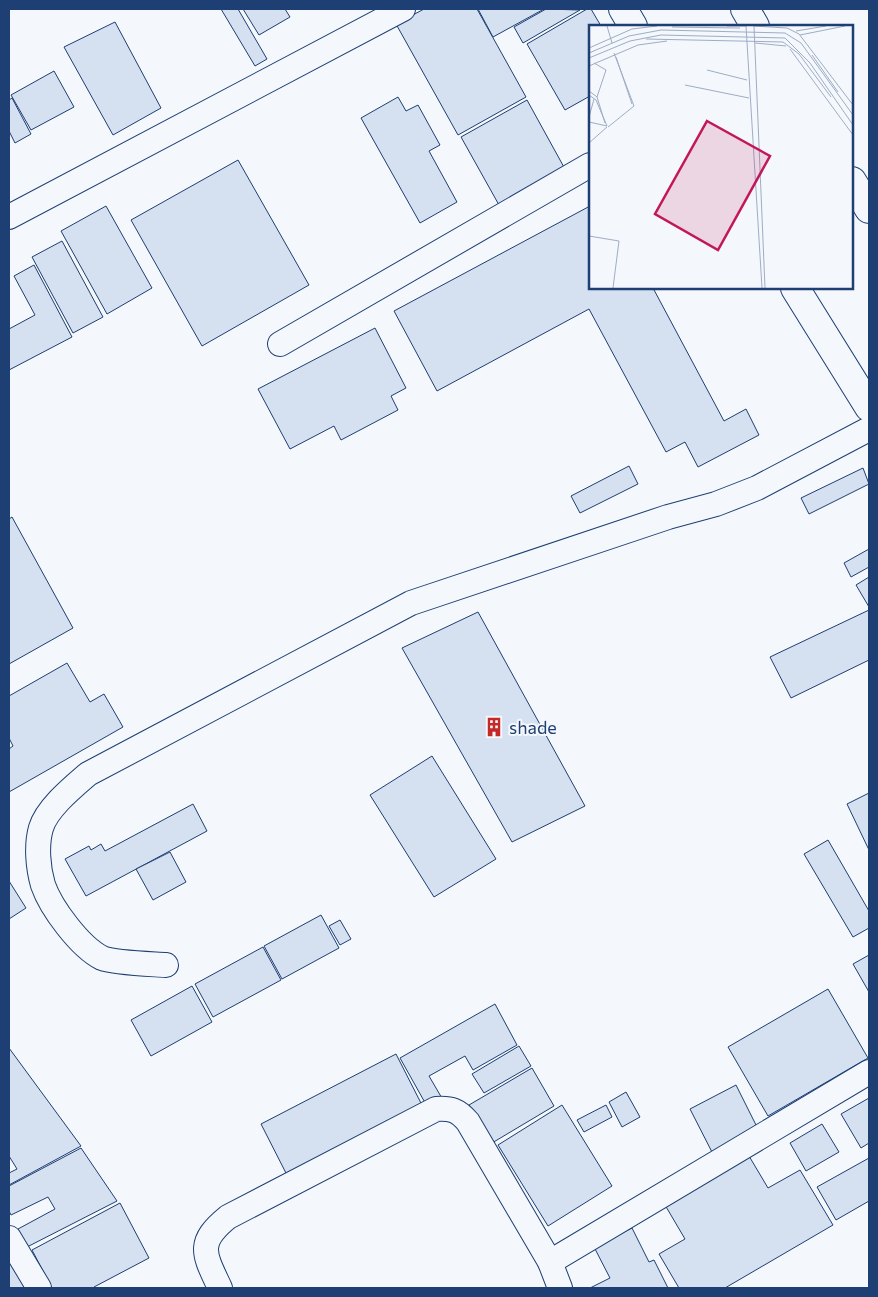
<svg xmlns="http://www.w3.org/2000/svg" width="878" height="1297" viewBox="0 0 878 1297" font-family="Commissioner,sans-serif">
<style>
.building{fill:#d5e0f0;stroke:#1d3f73}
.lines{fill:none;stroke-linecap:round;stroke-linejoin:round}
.minor-casing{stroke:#1d3f73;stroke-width:26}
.major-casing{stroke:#1d3f73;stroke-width:30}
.minor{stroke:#f4f7fb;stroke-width:24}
.major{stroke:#f4f7fb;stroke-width:28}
.labels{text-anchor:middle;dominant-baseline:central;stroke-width:4;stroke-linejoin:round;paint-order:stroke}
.poi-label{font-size:18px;fill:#1d3f73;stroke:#f4f7fb;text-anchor:start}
.inset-road{fill:none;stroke:#9eadc5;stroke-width:1}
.view{fill:#c2185b;fill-opacity:0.15;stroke:#c2185b;stroke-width:2.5}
.inset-edge{fill:none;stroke:#1d3f73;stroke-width:2.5}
</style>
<rect width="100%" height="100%" fill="#f4f7fb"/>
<g class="building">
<polygon points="221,9 238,9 267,59 255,66"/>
<polygon points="243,9 285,9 290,17 259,35"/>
<polygon points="424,9 477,9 526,97 458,135 396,24"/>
<polygon points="478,9 544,9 493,37"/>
<polygon points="546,9 580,10 523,43 514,27"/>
<polygon points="587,9 591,9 601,26 590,26 590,96 565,110 527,44"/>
<polygon points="115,22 161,108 113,135 64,47"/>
<polygon points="54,71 74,107 31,130 11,95"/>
<polygon points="398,97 406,111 418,105 440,145 429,151 457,202 420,223 361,118"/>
<polygon points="12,98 31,134 15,143 9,131 9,100"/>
<polygon points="527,100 565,169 499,205 461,137"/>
<polygon points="238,160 309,285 202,346 131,220"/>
<polygon points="106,206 152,288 107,314 61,231"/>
<polygon points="590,206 590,288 653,288 724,421 746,409 759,435 698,467 685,442 666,452 589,309 437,391 394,311"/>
<polygon points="62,241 103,317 73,333 32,257"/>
<polygon points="34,265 72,337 9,370 9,329 35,315 14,276"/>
<polygon points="375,328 406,388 391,396 398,410 341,440 334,426 290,449 258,389"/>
<polygon points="629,466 638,484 580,513 571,496"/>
<polygon points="863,468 869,484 809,514 801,498"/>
<polygon points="12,517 73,628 9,664 9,519"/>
<polygon points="869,549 869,567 851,577 844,563"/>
<polygon points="869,577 869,607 856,585"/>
<polygon points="869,610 869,660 791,698 770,657"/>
<polygon points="478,612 585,806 512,842 402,648"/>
<polygon points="67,663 90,702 104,694 123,727 9,792 9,749 13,746 9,738 9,696"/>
<polygon points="432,756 496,859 434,897 370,795"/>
<polygon points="869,793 869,850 847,804"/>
<polygon points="193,804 207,831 86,896 65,859 89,846 91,850 101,844 105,851"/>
<polygon points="828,840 869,911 869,928 853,937 804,854"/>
<polygon points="170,852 186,882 153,900 136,869"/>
<polygon points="9,881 26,908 9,919"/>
<polygon points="321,915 339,948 282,979 264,946"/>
<polygon points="340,920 351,939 340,945 329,926"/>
<polygon points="263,947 281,980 213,1017 195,984"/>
<polygon points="869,955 869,992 853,964"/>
<polygon points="192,986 212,1022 151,1056 131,1020"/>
<polygon points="828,989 868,1058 768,1116 728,1047"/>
<polygon points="495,1004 517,1045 473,1070 465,1056 429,1076 443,1100 428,1108 400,1058"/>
<polygon points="519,1046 531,1066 484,1093 472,1074"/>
<polygon points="9,1048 81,1146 9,1185 9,1173 17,1169 9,1156"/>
<polygon points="396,1054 424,1109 289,1179 261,1124"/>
<polygon points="532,1068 554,1106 492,1143 469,1105"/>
<polygon points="736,1085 760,1133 714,1156 690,1109"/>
<polygon points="626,1092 640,1117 622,1127 609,1102"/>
<polygon points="869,1098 869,1143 861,1148 841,1114"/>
<polygon points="562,1105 612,1186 548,1226 498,1145"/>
<polygon points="606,1105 612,1117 584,1132 577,1120"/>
<polygon points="822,1124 839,1152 806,1171 790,1143"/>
<polygon points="81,1148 117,1201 27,1247 18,1229 55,1209 48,1197 11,1215 9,1211 9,1186"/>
<polygon points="749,1156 768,1188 800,1170 833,1225 725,1288 679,1288 659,1254 685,1239 665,1205"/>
<polygon points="869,1158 869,1201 836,1220 817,1187"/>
<polygon points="120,1203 149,1258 94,1287 95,1288 52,1288 32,1250"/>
<polygon points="632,1228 649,1262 654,1260 668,1288 590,1288 610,1278 594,1247"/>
<polygon points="9,1253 28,1288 9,1288"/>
</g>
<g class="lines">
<defs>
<g id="minor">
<polyline points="9,217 403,9"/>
<polyline points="280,344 590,165"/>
<path d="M166,965C152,964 114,963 102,958C80,947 51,908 43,885C38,868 36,845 41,828C47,808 73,787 88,774L411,603L668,517L716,504L757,488L869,429"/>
<polyline points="9,1238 39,1288"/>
<polyline points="550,1262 869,1072"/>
<path d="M220,1288C204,1254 196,1243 228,1217L436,1109C451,1108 458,1110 468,1122L550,1262L560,1288"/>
</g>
<g id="major">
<polyline points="623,9 633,26"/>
<polyline points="745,9 755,26"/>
<polyline points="852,181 869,209"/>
<polyline points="795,288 869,407"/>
</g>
</defs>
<use href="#minor" class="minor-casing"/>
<use href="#major" class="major-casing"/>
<use href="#minor" class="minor"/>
<use href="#major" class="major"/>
</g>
<defs>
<symbol id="building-bare" viewBox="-9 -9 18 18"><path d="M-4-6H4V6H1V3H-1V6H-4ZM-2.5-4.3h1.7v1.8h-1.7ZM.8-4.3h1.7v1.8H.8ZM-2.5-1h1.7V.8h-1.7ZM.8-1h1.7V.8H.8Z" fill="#c62828" stroke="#f4f7fb" stroke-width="2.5" paint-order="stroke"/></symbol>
</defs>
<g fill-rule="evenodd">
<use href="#building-bare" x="480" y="713" width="28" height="28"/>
</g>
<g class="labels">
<g class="poi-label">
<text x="509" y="727">shade</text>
</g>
</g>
<g transform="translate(589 25)">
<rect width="264" height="264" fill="#f4f7fb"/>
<path class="inset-road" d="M18,1L23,18M138,1H157M157,1L173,263M165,1L198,3L210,9L264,80M165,1L176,263M83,2L151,3M207,6L237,1M211,10L256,1M57,14L194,17L210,29L242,72M166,18L197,21M0,23L43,4L68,1M201,24L264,110M0,28L40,11L72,5L196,8L212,18L264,90M223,30L249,67M27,32L43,79M0,33L41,16L72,10L196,13L221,38L264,100M5,38L17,45L8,72M0,41L49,20L78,16M118,45L158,55M96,60L160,73M0,66L8,72L16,98M0,70L7,75L18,101M0,92L5,74M0,97L18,101M19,102L45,81L25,28M0,118L18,102M0,211L30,216L24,263"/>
<path class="view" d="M118,96L181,131L129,225L66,189Z"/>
<rect width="264" height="264" class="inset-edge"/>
</g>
<rect width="878" height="1297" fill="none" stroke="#1d3f73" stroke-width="20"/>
</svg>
